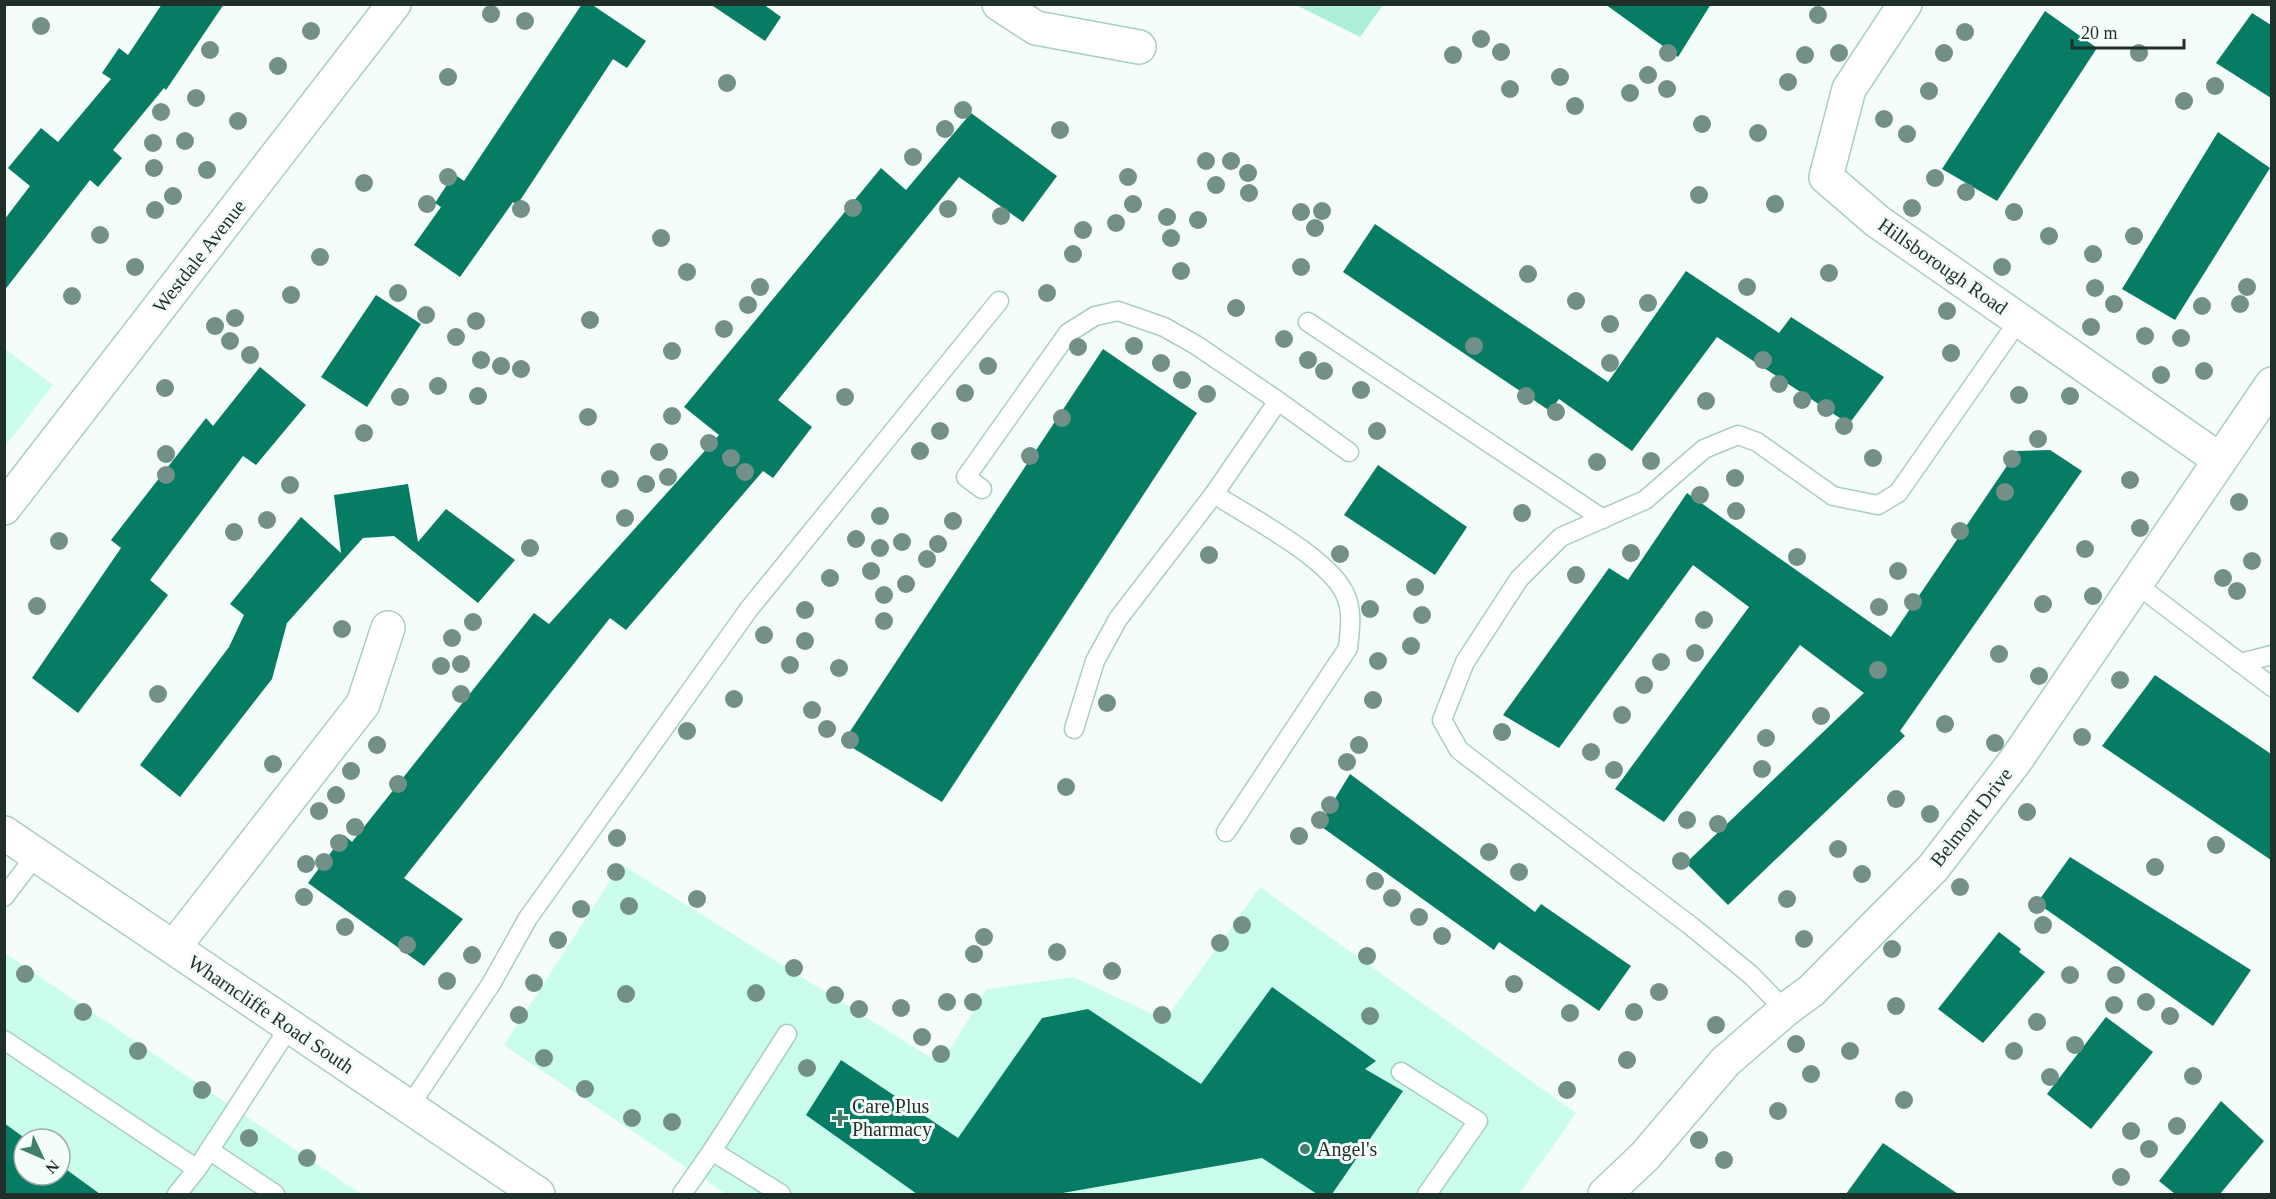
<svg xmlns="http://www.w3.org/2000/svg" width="2276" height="1199" viewBox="0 0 2276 1199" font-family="'Times New Roman',serif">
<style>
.built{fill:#cbfdec;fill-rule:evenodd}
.green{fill:#adf0da}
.building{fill:#067c64}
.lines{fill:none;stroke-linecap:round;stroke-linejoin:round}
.lane-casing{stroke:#a7cfc1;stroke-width:21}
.street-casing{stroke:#a7cfc1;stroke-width:36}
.secondary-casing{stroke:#a7cfc1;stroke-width:36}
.lane{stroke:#fff;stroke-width:18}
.street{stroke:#fff;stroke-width:33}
.secondary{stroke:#fff;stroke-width:33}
.tree{fill:#739088}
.poi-dot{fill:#407f6c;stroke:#f5fdfa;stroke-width:2}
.labels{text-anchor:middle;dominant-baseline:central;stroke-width:6;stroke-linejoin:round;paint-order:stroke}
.street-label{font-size:20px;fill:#1f2f2a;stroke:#f5fdfa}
.poi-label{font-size:20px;fill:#1f2f2a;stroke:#f5fdfa;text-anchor:start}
</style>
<rect width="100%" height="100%" fill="#f5fdfa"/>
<g class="built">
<polygon points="4,348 53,385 5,446 4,446"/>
<polygon points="621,864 941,1064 987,989 1074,977 1165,1020 1260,887 1576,1113 1519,1194 726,1194 504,1045"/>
<path d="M5,953L361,1194H5ZM24,1139H60V1175H24Z"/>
</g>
<polygon class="green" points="1296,5 1383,5 1360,37"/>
<g class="building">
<polygon points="162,4 224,4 166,90 164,88 113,150 122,158 98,187 90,180 4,291 4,220 30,186 8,168 41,128 58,142 111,79 102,73 119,48 128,55"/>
<polygon points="582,4 591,4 646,41 627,68 613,59 517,205 513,202 460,277 414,245 441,207 435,203 454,174 464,181"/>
<polygon points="710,4 763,4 781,17 765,41"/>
<polygon points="1605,4 1711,4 1678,57"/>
<polygon points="2045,11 2097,48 1997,201 1942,169"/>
<polygon points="2252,13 2271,25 2271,98 2216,63"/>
<polygon points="971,113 1057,176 1023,222 959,177 778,400 812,427 773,478 763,471 626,630 610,618 404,878 463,919 424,966 308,883 344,835 352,842 534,613 549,624 719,435 684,407 881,168 906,190"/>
<polygon points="2218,132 2270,168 2175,320 2122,289"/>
<polygon points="1375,224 1608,382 1686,271 1779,333 1791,317 1884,377 1849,424 1717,337 1632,451 1559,399 1550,411 1343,272"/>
<polygon points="376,295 421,324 367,407 321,377"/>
<polygon points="1103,349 1197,413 942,802 843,742"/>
<polygon points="260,367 306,405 256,465 243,456 150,580 168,595 78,713 32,678 121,548 111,540 206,418 213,426"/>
<polygon points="2050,450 2082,471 1900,731 1905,736 1728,905 1686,863 1864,693 1800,645 1664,822 1615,789 1749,607 1693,565 1559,748 1503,715 1609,568 1628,580 1687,493 1891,637 2017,451"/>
<polygon points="1378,465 1467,527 1435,575 1344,515"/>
<polygon points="408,484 418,542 446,509 515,560 478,603 394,536 363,538 287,623 272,679 180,797 140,765 229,647 244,615 230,604 301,517 341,553 334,495"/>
<polygon points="2155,675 2271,754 2271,860 2102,746"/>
<polygon points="1350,774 1535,912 1541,904 1631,966 1599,1011 1499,942 1494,950 1319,825"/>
<polygon points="2070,857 2251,970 2213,1026 2037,903"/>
<polygon points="1999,932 2021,949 2019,952 2045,972 1983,1043 1938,1009"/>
<polygon points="1272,987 1376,1061 1365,1069 1403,1091 1332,1194 1317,1194 1262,1158 1057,1194 917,1194 806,1115 841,1060 958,1138 1042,1018 1088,1009 1201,1084"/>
<polygon points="2106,1017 2153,1052 2091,1129 2047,1094"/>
<polygon points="2221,1101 2264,1141 2220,1194 2175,1194 2159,1181"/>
<polygon points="4,1123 26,1139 24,1175 60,1175 60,1165 100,1194 4,1194"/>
<polygon points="1883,1143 1958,1194 1846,1194"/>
</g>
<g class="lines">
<defs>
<g id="lane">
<polyline points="1308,322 1603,519"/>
<polyline points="1278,401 1349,452"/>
<polyline points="982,489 966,477 1068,333 1095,316 1118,311 1164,327 1196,345 1278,401 1214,494"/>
<polyline points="2136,584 2272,687"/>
<polyline points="2240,663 2272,655"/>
<path d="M1074,729L1095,661L1118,619L1214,494C1248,516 1329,558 1345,594C1353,611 1350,630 1348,648L1226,832"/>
<polyline points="4,897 37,854"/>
<polyline points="1785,1010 1751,975 1691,926 1459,750 1442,720 1465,662 1519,579 1561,537 1645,500 1704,449 1738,435 1757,442 1833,496 1878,505 1898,493 2019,320"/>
<polyline points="4,1040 197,1169 290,1026"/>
<polyline points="1401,1072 1478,1121 1427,1194"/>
<polyline points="409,1107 491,984 528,918 749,609 999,301"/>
<polyline points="209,1150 275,1194"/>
<polyline points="712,1151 787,1034"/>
<polyline points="177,1194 197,1169"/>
<polyline points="682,1194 712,1151 781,1194"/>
</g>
<g id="street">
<polyline points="999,4 1036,28 1139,47"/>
<polyline points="1905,4 1849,89 1826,177 1877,221 2220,460"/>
<polyline points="4,508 394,4"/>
<polyline points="174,947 363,704 388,628"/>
</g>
<g id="secondary">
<polyline points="4,833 538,1194"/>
<polyline points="1605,1194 1645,1156 1725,1062 1785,1010 1811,991 1933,868 2016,760 2272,384"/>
</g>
</defs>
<use href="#lane" class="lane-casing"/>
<use href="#street" class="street-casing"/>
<use href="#secondary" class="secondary-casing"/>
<use href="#lane" class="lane"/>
<use href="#street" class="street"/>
<use href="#secondary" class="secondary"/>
</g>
<g class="tree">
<circle cx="491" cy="14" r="9"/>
<circle cx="1818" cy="15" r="9"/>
<circle cx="525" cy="21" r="9"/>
<circle cx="41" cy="26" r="9"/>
<circle cx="311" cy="31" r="9"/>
<circle cx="1965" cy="32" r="9"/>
<circle cx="1481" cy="39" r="9"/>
<circle cx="210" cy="50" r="9"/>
<circle cx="1501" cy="52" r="9"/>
<circle cx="1668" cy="53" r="9"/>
<circle cx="1839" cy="53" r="9"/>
<circle cx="1944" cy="53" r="9"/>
<circle cx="2139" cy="53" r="9"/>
<circle cx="1453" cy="55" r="9"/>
<circle cx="1805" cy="55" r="9"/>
<circle cx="278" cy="66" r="9"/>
<circle cx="1648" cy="75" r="9"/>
<circle cx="448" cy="77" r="9"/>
<circle cx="1560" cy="77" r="9"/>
<circle cx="1788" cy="82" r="9"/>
<circle cx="727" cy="83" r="9"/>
<circle cx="2215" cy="86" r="9"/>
<circle cx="1510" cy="89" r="9"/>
<circle cx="1667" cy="89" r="9"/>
<circle cx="1929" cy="91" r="9"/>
<circle cx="1630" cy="93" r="9"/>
<circle cx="196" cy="98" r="9"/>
<circle cx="2184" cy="101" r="9"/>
<circle cx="1575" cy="106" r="9"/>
<circle cx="963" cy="110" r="9"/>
<circle cx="161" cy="112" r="9"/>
<circle cx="1884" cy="119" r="9"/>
<circle cx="238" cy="121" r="9"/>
<circle cx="1702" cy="124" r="9"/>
<circle cx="945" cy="129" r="9"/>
<circle cx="1060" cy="130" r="9"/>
<circle cx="1758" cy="133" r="9"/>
<circle cx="1907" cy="134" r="9"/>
<circle cx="185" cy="141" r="9"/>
<circle cx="153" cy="143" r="9"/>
<circle cx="913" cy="157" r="9"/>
<circle cx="1206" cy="161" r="9"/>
<circle cx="1231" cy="161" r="9"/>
<circle cx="154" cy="168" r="9"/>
<circle cx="207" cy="170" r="9"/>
<circle cx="1248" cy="173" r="9"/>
<circle cx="448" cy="177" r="9"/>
<circle cx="1128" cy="177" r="9"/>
<circle cx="1935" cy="178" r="9"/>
<circle cx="364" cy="183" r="9"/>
<circle cx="1216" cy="185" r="9"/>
<circle cx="1966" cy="192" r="9"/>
<circle cx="1249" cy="193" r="9"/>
<circle cx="1699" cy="195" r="9"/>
<circle cx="173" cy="196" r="9"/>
<circle cx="427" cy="204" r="9"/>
<circle cx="1133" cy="204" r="9"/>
<circle cx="1775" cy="204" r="9"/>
<circle cx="853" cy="208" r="9"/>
<circle cx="1912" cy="208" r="9"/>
<circle cx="521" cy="209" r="9"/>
<circle cx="948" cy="209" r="9"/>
<circle cx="155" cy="210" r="9"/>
<circle cx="1322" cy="211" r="9"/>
<circle cx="1301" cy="212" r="9"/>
<circle cx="2014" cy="212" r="9"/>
<circle cx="1001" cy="216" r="9"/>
<circle cx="1167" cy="217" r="9"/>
<circle cx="1198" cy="220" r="9"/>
<circle cx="1116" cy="223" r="9"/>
<circle cx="1315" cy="228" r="9"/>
<circle cx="1083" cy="230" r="9"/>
<circle cx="100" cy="235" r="9"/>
<circle cx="2049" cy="236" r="9"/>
<circle cx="2134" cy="236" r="9"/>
<circle cx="661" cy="238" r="9"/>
<circle cx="1171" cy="238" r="9"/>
<circle cx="1073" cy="254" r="9"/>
<circle cx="2093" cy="254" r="9"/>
<circle cx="320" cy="257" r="9"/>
<circle cx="135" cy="267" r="9"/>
<circle cx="1301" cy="267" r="9"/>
<circle cx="2002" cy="267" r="9"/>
<circle cx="1181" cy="271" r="9"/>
<circle cx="687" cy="272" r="9"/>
<circle cx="1829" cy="273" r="9"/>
<circle cx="1528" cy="274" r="9"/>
<circle cx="760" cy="287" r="9"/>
<circle cx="1747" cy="287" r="9"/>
<circle cx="2247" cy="287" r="9"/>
<circle cx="2095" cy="288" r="9"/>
<circle cx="398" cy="293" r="9"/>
<circle cx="1047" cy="293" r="9"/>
<circle cx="291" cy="295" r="9"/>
<circle cx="72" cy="296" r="9"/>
<circle cx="1576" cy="301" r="9"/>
<circle cx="1648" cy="303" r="9"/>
<circle cx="2114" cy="304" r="9"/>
<circle cx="2240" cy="304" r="9"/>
<circle cx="748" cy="305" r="9"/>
<circle cx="2202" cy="306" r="9"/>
<circle cx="1236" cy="308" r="9"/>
<circle cx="1947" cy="311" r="9"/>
<circle cx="426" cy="315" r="9"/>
<circle cx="235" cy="318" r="9"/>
<circle cx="590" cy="320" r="9"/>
<circle cx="476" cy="321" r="9"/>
<circle cx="1610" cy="324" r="9"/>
<circle cx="215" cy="326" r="9"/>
<circle cx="2091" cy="327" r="9"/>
<circle cx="724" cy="329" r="9"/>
<circle cx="2145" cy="336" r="9"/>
<circle cx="456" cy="337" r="9"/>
<circle cx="2181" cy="338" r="9"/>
<circle cx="1284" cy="339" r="9"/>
<circle cx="230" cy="341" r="9"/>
<circle cx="1134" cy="346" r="9"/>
<circle cx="1474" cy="346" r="9"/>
<circle cx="1078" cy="347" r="9"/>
<circle cx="672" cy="351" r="9"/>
<circle cx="1951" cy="353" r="9"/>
<circle cx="250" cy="355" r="9"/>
<circle cx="481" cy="360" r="9"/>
<circle cx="1308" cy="360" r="9"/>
<circle cx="1763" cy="360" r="9"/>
<circle cx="1161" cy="363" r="9"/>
<circle cx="1610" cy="363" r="9"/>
<circle cx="501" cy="366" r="9"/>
<circle cx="988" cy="366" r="9"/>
<circle cx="521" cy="369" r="9"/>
<circle cx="1324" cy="371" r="9"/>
<circle cx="2204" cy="371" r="9"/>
<circle cx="2161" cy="375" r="9"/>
<circle cx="1182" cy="380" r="9"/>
<circle cx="1779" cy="384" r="9"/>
<circle cx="438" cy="386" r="9"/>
<circle cx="165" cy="388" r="9"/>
<circle cx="1361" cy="390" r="9"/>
<circle cx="965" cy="393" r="9"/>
<circle cx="1207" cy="394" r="9"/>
<circle cx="2019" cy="395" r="9"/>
<circle cx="478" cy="396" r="9"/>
<circle cx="1526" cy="396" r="9"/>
<circle cx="2070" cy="396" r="9"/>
<circle cx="400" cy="397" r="9"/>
<circle cx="845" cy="397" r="9"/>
<circle cx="1802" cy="400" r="9"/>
<circle cx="1706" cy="401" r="9"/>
<circle cx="1826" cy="408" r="9"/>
<circle cx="1556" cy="412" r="9"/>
<circle cx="672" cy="416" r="9"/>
<circle cx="588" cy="417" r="9"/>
<circle cx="1062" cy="418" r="9"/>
<circle cx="1844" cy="426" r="9"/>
<circle cx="940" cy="431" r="9"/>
<circle cx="1377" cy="431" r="9"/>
<circle cx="364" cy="433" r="9"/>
<circle cx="2038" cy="439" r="9"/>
<circle cx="709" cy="443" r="9"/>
<circle cx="920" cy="451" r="9"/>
<circle cx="659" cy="452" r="9"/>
<circle cx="166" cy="454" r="9"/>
<circle cx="1030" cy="456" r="9"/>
<circle cx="731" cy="458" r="9"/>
<circle cx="1873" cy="458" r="9"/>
<circle cx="2012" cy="459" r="9"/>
<circle cx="1651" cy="461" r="9"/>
<circle cx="1597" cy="462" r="9"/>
<circle cx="745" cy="472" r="9"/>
<circle cx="166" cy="475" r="9"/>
<circle cx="668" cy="477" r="9"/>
<circle cx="1735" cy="478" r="9"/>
<circle cx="610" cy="479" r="9"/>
<circle cx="2130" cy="480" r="9"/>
<circle cx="646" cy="484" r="9"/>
<circle cx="290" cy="485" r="9"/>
<circle cx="2005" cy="492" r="9"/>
<circle cx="1700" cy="495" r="9"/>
<circle cx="2239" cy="502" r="9"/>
<circle cx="1736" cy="511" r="9"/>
<circle cx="1522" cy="513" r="9"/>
<circle cx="880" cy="516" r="9"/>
<circle cx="625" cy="518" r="9"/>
<circle cx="267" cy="520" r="9"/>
<circle cx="953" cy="521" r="9"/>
<circle cx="2140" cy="528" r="9"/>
<circle cx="1960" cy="531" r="9"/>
<circle cx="234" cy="532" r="9"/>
<circle cx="856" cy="539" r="9"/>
<circle cx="59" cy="541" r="9"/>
<circle cx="902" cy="542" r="9"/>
<circle cx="938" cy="544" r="9"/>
<circle cx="530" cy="548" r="9"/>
<circle cx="880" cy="548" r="9"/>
<circle cx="2085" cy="549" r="9"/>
<circle cx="1631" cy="553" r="9"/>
<circle cx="1340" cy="554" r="9"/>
<circle cx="1209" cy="555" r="9"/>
<circle cx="1797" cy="557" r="9"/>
<circle cx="927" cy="559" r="9"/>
<circle cx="2252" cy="561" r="9"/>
<circle cx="871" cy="571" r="9"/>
<circle cx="1898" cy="571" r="9"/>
<circle cx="1576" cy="575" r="9"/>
<circle cx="830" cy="578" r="9"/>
<circle cx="2223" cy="578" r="9"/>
<circle cx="906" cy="584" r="9"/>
<circle cx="1415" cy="587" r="9"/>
<circle cx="2237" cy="591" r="9"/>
<circle cx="884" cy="595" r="9"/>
<circle cx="2093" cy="596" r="9"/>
<circle cx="1913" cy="602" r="9"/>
<circle cx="2043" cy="604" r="9"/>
<circle cx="37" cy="606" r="9"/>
<circle cx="1879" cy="607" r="9"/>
<circle cx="1370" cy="609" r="9"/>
<circle cx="805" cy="610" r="9"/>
<circle cx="1422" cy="615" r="9"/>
<circle cx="1704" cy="620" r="9"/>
<circle cx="884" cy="621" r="9"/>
<circle cx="473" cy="622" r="9"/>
<circle cx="342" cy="629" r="9"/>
<circle cx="764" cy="635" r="9"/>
<circle cx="452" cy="638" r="9"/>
<circle cx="805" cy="641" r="9"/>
<circle cx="1411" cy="646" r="9"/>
<circle cx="1695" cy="653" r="9"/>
<circle cx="1999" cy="654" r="9"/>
<circle cx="1378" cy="661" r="9"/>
<circle cx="1661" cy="662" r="9"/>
<circle cx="461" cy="664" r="9"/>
<circle cx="790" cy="665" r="9"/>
<circle cx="441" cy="666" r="9"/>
<circle cx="839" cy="668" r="9"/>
<circle cx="1878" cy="670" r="9"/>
<circle cx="2039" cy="676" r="9"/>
<circle cx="2120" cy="680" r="9"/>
<circle cx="1644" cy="685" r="9"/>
<circle cx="158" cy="694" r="9"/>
<circle cx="461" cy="694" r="9"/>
<circle cx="734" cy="699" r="9"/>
<circle cx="1373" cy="700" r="9"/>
<circle cx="1107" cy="703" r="9"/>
<circle cx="812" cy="710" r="9"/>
<circle cx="1622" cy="715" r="9"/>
<circle cx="1821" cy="716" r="9"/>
<circle cx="1945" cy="724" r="9"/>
<circle cx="827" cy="729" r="9"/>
<circle cx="687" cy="731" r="9"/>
<circle cx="1502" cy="732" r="9"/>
<circle cx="2082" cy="737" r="9"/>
<circle cx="1766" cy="738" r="9"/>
<circle cx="850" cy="740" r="9"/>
<circle cx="1995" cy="743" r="9"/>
<circle cx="377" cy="745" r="9"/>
<circle cx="1359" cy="745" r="9"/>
<circle cx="1591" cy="752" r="9"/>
<circle cx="1347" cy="762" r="9"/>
<circle cx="273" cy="764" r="9"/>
<circle cx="1762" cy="769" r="9"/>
<circle cx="1614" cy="770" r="9"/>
<circle cx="351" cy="771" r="9"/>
<circle cx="398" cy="784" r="9"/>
<circle cx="1066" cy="787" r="9"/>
<circle cx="336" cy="795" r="9"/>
<circle cx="1896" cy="799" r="9"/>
<circle cx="1330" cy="805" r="9"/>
<circle cx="319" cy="811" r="9"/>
<circle cx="2027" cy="812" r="9"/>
<circle cx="1930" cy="814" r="9"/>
<circle cx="1320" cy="820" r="9"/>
<circle cx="1687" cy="820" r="9"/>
<circle cx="1718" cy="824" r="9"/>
<circle cx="355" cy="827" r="9"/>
<circle cx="1299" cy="836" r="9"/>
<circle cx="617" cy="838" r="9"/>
<circle cx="339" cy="843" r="9"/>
<circle cx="2216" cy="845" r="9"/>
<circle cx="1838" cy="849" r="9"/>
<circle cx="1489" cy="852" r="9"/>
<circle cx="1681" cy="861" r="9"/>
<circle cx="324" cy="862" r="9"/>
<circle cx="306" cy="864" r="9"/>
<circle cx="2155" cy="867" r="9"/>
<circle cx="616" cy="872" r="9"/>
<circle cx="1519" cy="872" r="9"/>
<circle cx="1862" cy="874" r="9"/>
<circle cx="1375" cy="881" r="9"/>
<circle cx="1960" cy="887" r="9"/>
<circle cx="304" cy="897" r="9"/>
<circle cx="1392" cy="898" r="9"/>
<circle cx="697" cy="899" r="9"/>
<circle cx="1787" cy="899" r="9"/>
<circle cx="2037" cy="905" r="9"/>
<circle cx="629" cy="906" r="9"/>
<circle cx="581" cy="909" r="9"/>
<circle cx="1419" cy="917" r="9"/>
<circle cx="1242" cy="925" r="9"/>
<circle cx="2043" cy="925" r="9"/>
<circle cx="345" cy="927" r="9"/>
<circle cx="1442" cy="936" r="9"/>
<circle cx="984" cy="937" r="9"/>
<circle cx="1804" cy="939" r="9"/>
<circle cx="558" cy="940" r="9"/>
<circle cx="1220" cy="943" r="9"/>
<circle cx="407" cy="945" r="9"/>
<circle cx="1892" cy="949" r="9"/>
<circle cx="1057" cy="952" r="9"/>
<circle cx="974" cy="954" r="9"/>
<circle cx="472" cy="955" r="9"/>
<circle cx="1367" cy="956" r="9"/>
<circle cx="794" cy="968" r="9"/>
<circle cx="1112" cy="971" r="9"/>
<circle cx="25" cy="974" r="9"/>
<circle cx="2070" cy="975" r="9"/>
<circle cx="2116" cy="975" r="9"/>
<circle cx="447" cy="981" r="9"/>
<circle cx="534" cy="983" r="9"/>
<circle cx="1514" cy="984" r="9"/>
<circle cx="1659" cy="992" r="9"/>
<circle cx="756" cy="993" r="9"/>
<circle cx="626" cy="994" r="9"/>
<circle cx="835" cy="995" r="9"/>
<circle cx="947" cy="1002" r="9"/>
<circle cx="973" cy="1002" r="9"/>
<circle cx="2146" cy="1002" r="9"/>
<circle cx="2114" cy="1005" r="9"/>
<circle cx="1896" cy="1006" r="9"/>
<circle cx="901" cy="1008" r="9"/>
<circle cx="859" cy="1009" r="9"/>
<circle cx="83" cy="1012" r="9"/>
<circle cx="1634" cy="1012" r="9"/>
<circle cx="1570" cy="1013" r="9"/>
<circle cx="519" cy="1015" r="9"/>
<circle cx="1162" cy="1015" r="9"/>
<circle cx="1370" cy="1016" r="9"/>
<circle cx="2170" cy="1016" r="9"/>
<circle cx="2037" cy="1022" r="9"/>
<circle cx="1716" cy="1025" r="9"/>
<circle cx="922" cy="1037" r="9"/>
<circle cx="1796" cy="1044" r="9"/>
<circle cx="2075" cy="1045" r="9"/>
<circle cx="138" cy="1051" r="9"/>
<circle cx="1850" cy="1051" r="9"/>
<circle cx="2014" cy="1051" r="9"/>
<circle cx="941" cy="1054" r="9"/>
<circle cx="544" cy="1058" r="9"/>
<circle cx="1627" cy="1060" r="9"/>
<circle cx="807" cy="1068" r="9"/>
<circle cx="1811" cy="1074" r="9"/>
<circle cx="2193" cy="1076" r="9"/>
<circle cx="2050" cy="1077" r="9"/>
<circle cx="585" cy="1089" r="9"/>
<circle cx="202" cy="1090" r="9"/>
<circle cx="1567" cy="1090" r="9"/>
<circle cx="1904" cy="1100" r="9"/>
<circle cx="1778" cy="1111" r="9"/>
<circle cx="632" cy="1118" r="9"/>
<circle cx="672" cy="1122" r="9"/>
<circle cx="2177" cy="1126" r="9"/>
<circle cx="2131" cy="1131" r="9"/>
<circle cx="249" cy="1138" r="9"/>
<circle cx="1699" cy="1140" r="9"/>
<circle cx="2149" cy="1149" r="9"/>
<circle cx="307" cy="1158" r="9"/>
<circle cx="1724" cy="1160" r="9"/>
<circle cx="2121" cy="1177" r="9"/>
</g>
<g class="poi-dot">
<path d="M837 1109h6v6h6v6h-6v6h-6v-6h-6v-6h6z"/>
<circle cx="1305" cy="1149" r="6"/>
</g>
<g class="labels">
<g class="street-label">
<text transform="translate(199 256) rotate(-52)">Westdale Avenue</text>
<text transform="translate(1943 266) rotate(35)">Hillsborough Road</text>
<text transform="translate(1971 817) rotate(-52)">Belmont Drive</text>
<text transform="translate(271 1014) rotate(34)">Wharncliffe Road South</text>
</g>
<g class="poi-label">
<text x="852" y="1106">Care Plus<tspan x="852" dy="23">Pharmacy</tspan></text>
<text x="1317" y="1149">Angel's</text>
</g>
</g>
<rect width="2276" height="1199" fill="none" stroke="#1f2f2a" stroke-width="12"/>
<g transform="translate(42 1157) rotate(134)"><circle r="28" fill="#f5fdfa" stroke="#9faba7" stroke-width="1.5"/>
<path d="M0-4.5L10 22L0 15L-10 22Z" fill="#407f6c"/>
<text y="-9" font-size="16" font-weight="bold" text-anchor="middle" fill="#1f2f2a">N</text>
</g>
<path d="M2072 39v9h112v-9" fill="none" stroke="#1f2f2a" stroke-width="3"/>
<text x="2081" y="39" font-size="18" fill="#1f2f2a" stroke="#f5fdfa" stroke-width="4.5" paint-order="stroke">20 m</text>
</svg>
